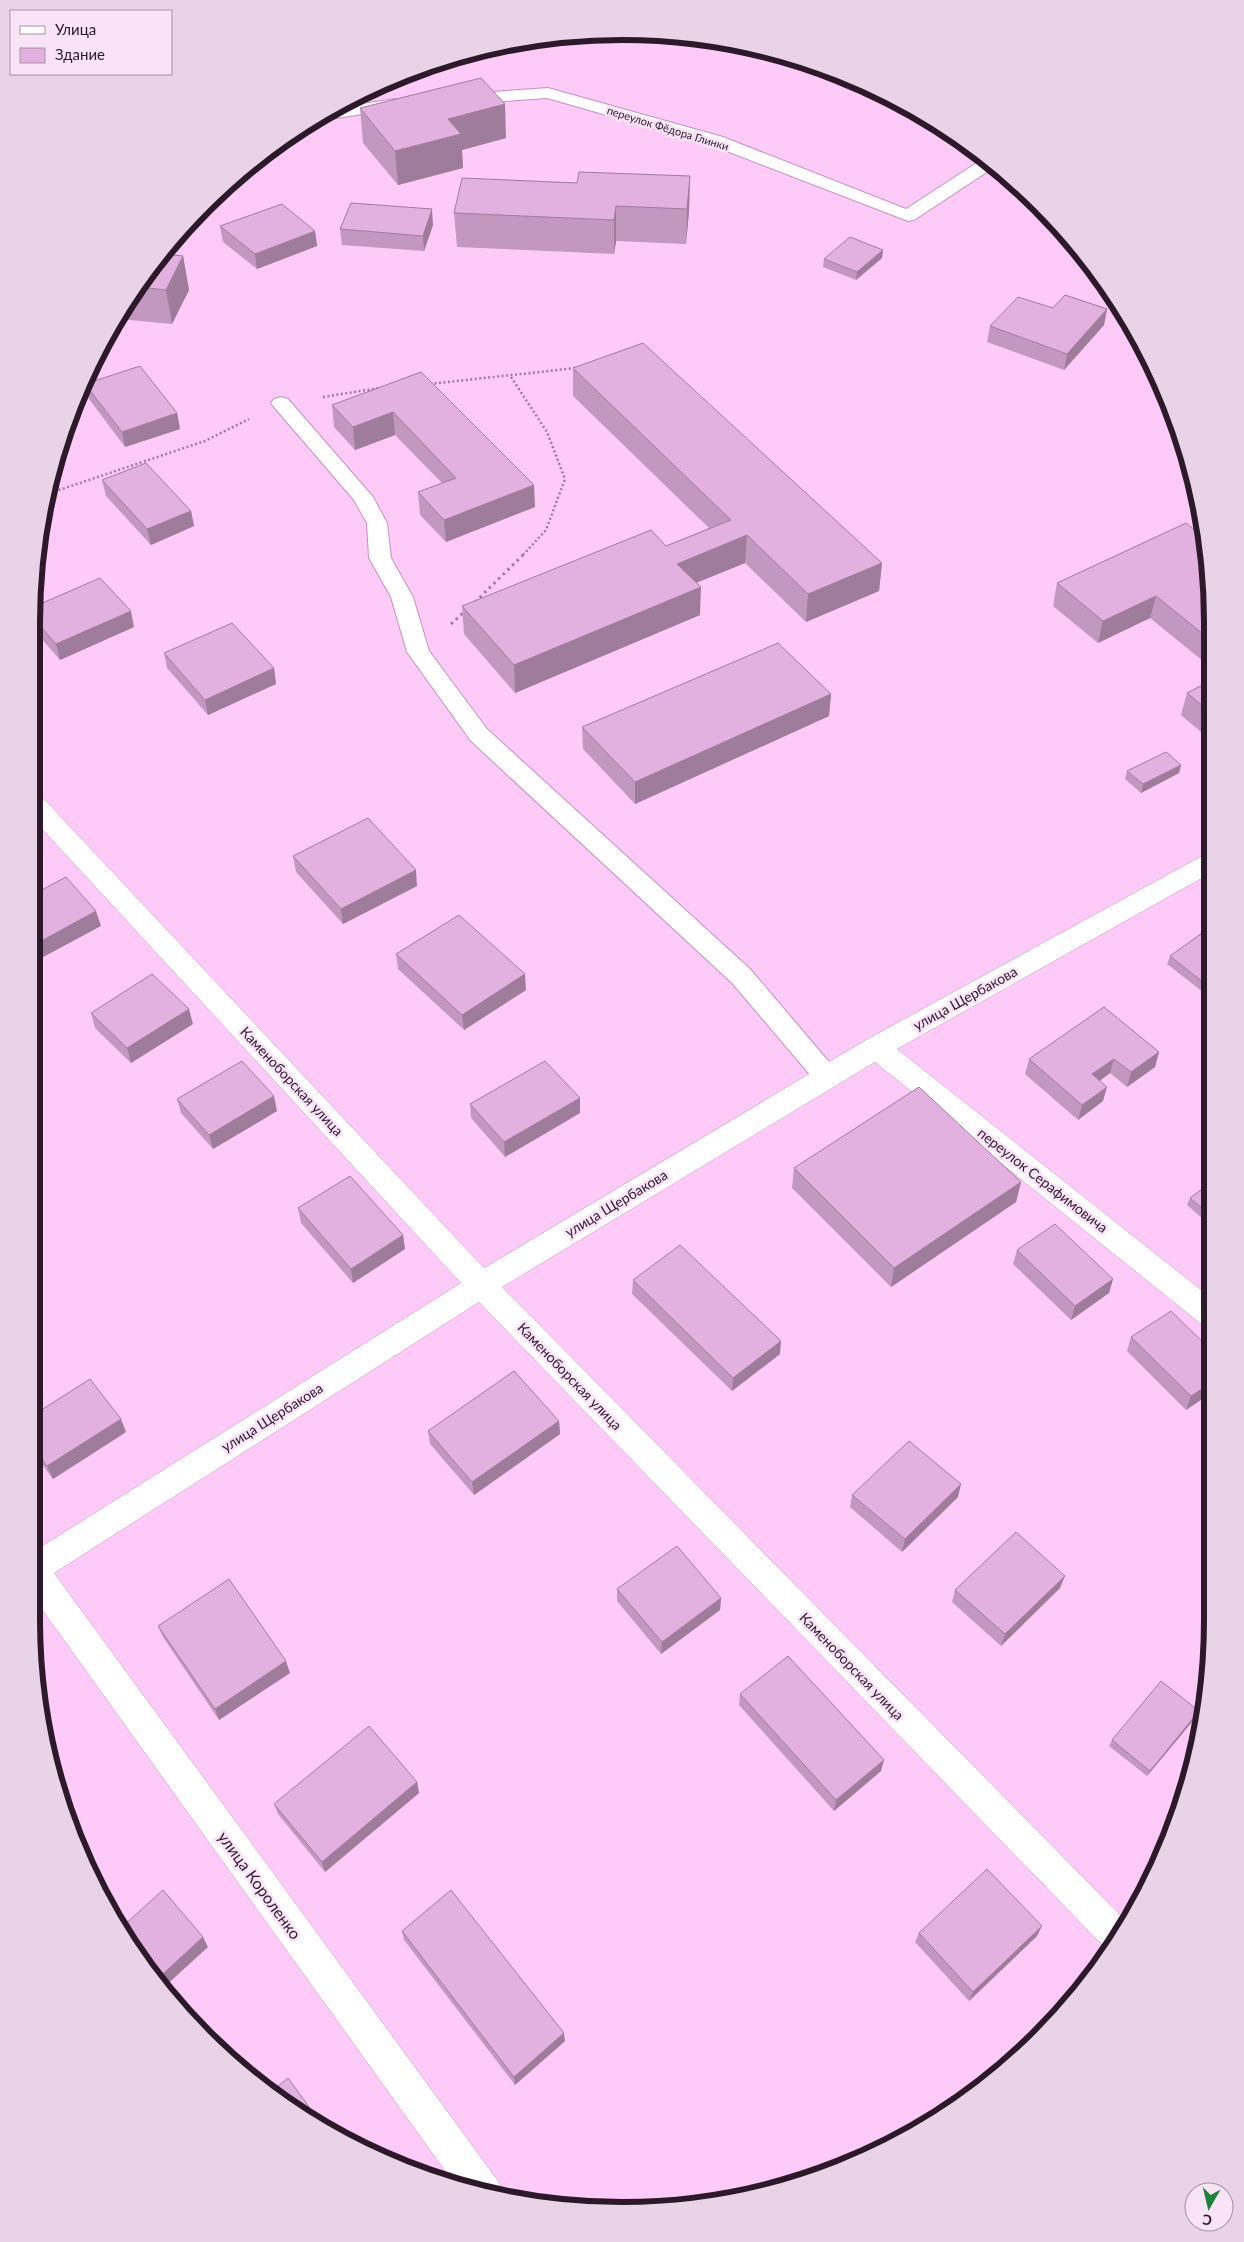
<svg xmlns="http://www.w3.org/2000/svg" width="1244" height="2242" viewBox="0 0 1244 2242" font-family="Lato,sans-serif">
<style>
.lines{fill:none;stroke-linecap:round;stroke-linejoin:round}
.service-casing{stroke:#c191bd;stroke-width:2}
.minor-casing{stroke:#c191bd;stroke-width:1}
.path-far1{stroke:#9f7a9b;stroke-width:2.5;stroke-dasharray:2 2.5;stroke-linecap:butt}
.path{stroke:#9f7a9b;stroke-width:3;stroke-dasharray:2.5 4;stroke-linecap:butt}
.service{fill:#fff;fill-rule:evenodd}
.minor{fill:#fff;fill-rule:evenodd}
.wall{fill:#c398c0}
.shaded-wall{fill:#9f7c9c}
.building{fill:#e3b1df;stroke:#9f7c9c}
.labels{text-anchor:middle;dominant-baseline:central;stroke-width:5;stroke-linejoin:round;paint-order:stroke}
.far-street-label{font-size:11px;fill:#2c192a;stroke:#f9e4f7}
.street-label{font-size:14px;fill:#2c192a;stroke:#f9e4f7}
.near-street-label{font-size:16px;fill:#2c192a;stroke:#f9e4f7}
.rim{fill:none;stroke:#2c192a;stroke-width:6}
</style>
<rect width="100%" height="100%" fill="#fecbf9"/>
<g class="lines">
<defs>
<g id="service">
<polygon points="548,88 723,137 906,209 981,160 993,168 914,220 908,221 711,145 547,98 464,104 458,103 456,99 458,95 464,94"/>
<polygon points="395,99 401,100 404,104 401,108 324,120 318,119 335,108"/>
<polygon points="281,397 288,399 373,497 387,523 391,558 413,597 429,651 487,729 750,969 835,1069 839,1076 835,1083 826,1086 817,1083 732,983 471,741 407,652 391,597 369,558 367,523 354,500 274,407 271,403 274,399"/>
</g>
<polygon id="minor" points="33,794 42,797 484,1268 866,1040 1200,857 1209,854 1209,874 897,1049 1210,1297 1210,1326 1200,1323 875,1062 502,1287 1128,1923 1108,1951 479,1302 54,1573 498,2181 504,2194 503,2197 456,2186 36,1601 36,1550 461,1283 33,819"/>
</defs>
<use href="#service" class="service-casing"/>
<use href="#minor" class="minor-casing"/>
<g class="path-far1">
<polyline points="511,377 547,432 565,479 546,530 522,556"/>
<polyline points="430,384 575,368"/>
<polyline points="323,397 379,388"/>
<polyline points="50,493 205,441 249,419"/>
</g>
<g class="path">
<polyline points="475,602 523,555"/>
<polyline points="451,624 465,611"/>
</g>
<use href="#service" class="service"/>
<use href="#minor" class="minor"/>
</g>
<g class="wall">
<polygon points="360,108 506,138 462,150 463,168 398,185 363,143"/>
<polygon points="690,176 689,211 686,244 616,241 614,254 457,247 454,213 577,183"/>
<polygon points="433,225 424,251 342,245 340,229"/>
<polygon points="220,226 315,231 317,246 257,269 223,242"/>
<polygon points="883,250 882,258 856,280 823,267 824,259"/>
<polygon points="165,251 165,254 183,256 189,290 172,324 119,319 118,316"/>
<polygon points="1053,308 1107,309 1104,325 1064,370 987,342 990,326"/>
<polygon points="573,368 882,563 879,591 806,622 745,563 696,583 700,615 515,693 464,634 462,606 666,546 709,528 573,396"/>
<polygon points="421,372 535,507 446,542 420,515 418,492 442,483 395,435 355,450 334,427 332,405"/>
<polygon points="85,384 177,413 180,429 125,447 89,399"/>
<polygon points="102,480 191,511 194,526 151,545 106,496"/>
<polygon points="1208,545 1208,665 1150,618 1098,643 1053,606 1057,583"/>
<polygon points="33,607 134,627 60,660 33,629"/>
<polygon points="164,653 274,668 276,684 208,715 167,668"/>
<polygon points="1208,682 1208,738 1181,715 1187,693"/>
<polygon points="831,694 829,716 635,804 583,749 582,727"/>
<polygon points="1181,765 1179,773 1141,793 1125,779 1127,771"/>
<polygon points="293,856 417,886 343,924 296,872"/>
<polygon points="1209,928 1209,994 1208,996 1167,964 1170,956"/>
<polygon points="396,954 526,990 464,1030 398,969"/>
<polygon points="91,1013 193,1024 131,1063 95,1028"/>
<polygon points="1159,1052 1155,1067 1127,1087 1110,1073 1100,1081 1103,1101 1078,1120 1025,1074 1029,1059"/>
<polygon points="177,1099 277,1111 213,1149 181,1113"/>
<polygon points="470,1104 580,1113 505,1157 471,1118"/>
<polygon points="794,1168 1021,1182 1016,1202 891,1287 792,1188"/>
<polygon points="1210,1183 1210,1225 1187,1205 1190,1198"/>
<polygon points="298,1208 403,1235 405,1249 353,1283 301,1223"/>
<polygon points="1017,1250 1113,1279 1109,1293 1071,1320 1013,1264"/>
<polygon points="633,1280 780,1354 732,1391 632,1294"/>
<polygon points="1131,1337 1211,1393 1186,1410 1127,1351"/>
<polygon points="35,1414 126,1432 53,1479 36,1456"/>
<polygon points="559,1421 560,1434 474,1495 430,1444 428,1431"/>
<polygon points="852,1495 958,1497 902,1552 850,1507"/>
<polygon points="1060,1588 1001,1646 952,1602 955,1590"/>
<polygon points="617,1589 721,1598 720,1610 661,1654 617,1601"/>
<polygon points="158,1626 290,1673 219,1720 163,1637"/>
<polygon points="740,1694 881,1771 834,1811 739,1705"/>
<polygon points="1199,1711 1196,1717 1147,1776 1109,1746 1112,1740"/>
<polygon points="417,1782 419,1793 325,1872 278,1814 274,1804"/>
<polygon points="402,1931 565,2041 515,2085 404,1940"/>
<polygon points="919,1933 1037,1936 969,2001 915,1942"/>
</g>
<g class="shaded-wall">
<polygon points="511,44 512,50 450,59 450,58 469,51"/>
<polygon points="505,104 506,138 462,150 463,168 398,185 395,151 448,119"/>
<polygon points="690,176 689,211 686,244 687,209"/>
<polygon points="616,206 616,241 614,254 614,220"/>
<polygon points="432,209 433,225 424,251 423,236"/>
<polygon points="315,231 317,246 257,269 255,254"/>
<polygon points="883,250 882,258 856,280 857,272"/>
<polygon points="183,256 189,290 172,324 166,290"/>
<polygon points="1107,309 1104,325 1064,370 1067,354"/>
<polygon points="393,412 395,435 355,450 353,427"/>
<polygon points="177,413 180,429 125,447 122,432"/>
<polygon points="534,485 535,507 446,542 444,520"/>
<polygon points="191,511 194,526 151,545 147,529"/>
<polygon points="747,535 745,563 676,591 677,564"/>
<polygon points="882,563 879,591 806,622 808,594"/>
<polygon points="701,587 700,615 515,693 514,665"/>
<polygon points="1156,596 1150,618 1098,643 1103,621"/>
<polygon points="131,611 134,627 60,660 56,644"/>
<polygon points="274,668 276,684 208,715 205,700"/>
<polygon points="831,694 829,716 635,804 635,782"/>
<polygon points="1181,765 1179,773 1141,793 1143,784"/>
<polygon points="416,870 417,886 343,924 341,909"/>
<polygon points="96,911 101,926 34,962 34,945"/>
<polygon points="525,974 526,990 464,1030 462,1015"/>
<polygon points="189,1009 193,1024 131,1063 127,1048"/>
<polygon points="1159,1052 1155,1067 1127,1087 1131,1072"/>
<polygon points="1114,1059 1110,1073 1088,1089 1092,1074"/>
<polygon points="1107,1087 1103,1101 1078,1120 1082,1105"/>
<polygon points="274,1096 277,1111 213,1149 209,1135"/>
<polygon points="580,1098 580,1113 505,1157 504,1142"/>
<polygon points="1021,1182 1016,1202 891,1287 894,1268"/>
<polygon points="403,1235 405,1249 353,1283 351,1269"/>
<polygon points="1113,1279 1109,1293 1071,1320 1075,1306"/>
<polygon points="781,1341 780,1354 732,1391 733,1378"/>
<polygon points="1211,1383 1211,1393 1186,1410 1191,1396"/>
<polygon points="121,1419 126,1432 53,1479 47,1466"/>
<polygon points="559,1421 560,1434 474,1495 472,1482"/>
<polygon points="961,1484 958,1497 902,1552 905,1539"/>
<polygon points="1065,1576 1060,1588 1001,1646 1005,1634"/>
<polygon points="721,1598 720,1610 661,1654 662,1642"/>
<polygon points="286,1661 290,1673 219,1720 215,1709"/>
<polygon points="1199,1711 1196,1717 1147,1776 1150,1771"/>
<polygon points="884,1760 881,1771 834,1811 836,1800"/>
<polygon points="417,1782 419,1793 325,1872 322,1862"/>
<polygon points="62,1796 68,1806 63,1810 60,1797"/>
<polygon points="1042,1926 1037,1936 969,2001 973,1992"/>
<polygon points="203,1937 208,1947 162,1989 155,1981"/>
<polygon points="564,2033 565,2041 515,2085 514,2077"/>
</g>
<g class="building">
<polygon points="481,78 505,104 448,119 461,134 395,151 360,108"/>
<polygon points="579,172 690,176 687,209 616,206 614,220 454,213 462,178 577,183"/>
<polygon points="351,203 432,209 423,236 340,229"/>
<polygon points="282,204 315,231 255,254 220,226"/>
<polygon points="850,237 883,250 857,272 824,259"/>
<polygon points="163,254 183,256 166,290 139,287"/>
<polygon points="1065,295 1107,309 1067,354 990,326 1018,297 1053,308"/>
<polygon points="643,343 882,563 808,594 747,535 677,564 701,587 514,665 462,606 651,530 666,546 731,520 573,368"/>
<polygon points="140,366 177,413 122,432 85,384"/>
<polygon points="421,372 534,485 444,520 418,492 456,478 393,412 353,427 332,405"/>
<polygon points="146,463 191,511 147,529 102,480"/>
<polygon points="1186,523 1206,539 1208,545 1208,638 1156,596 1103,621 1057,583"/>
<polygon points="100,578 131,611 56,644 33,618 33,607"/>
<polygon points="232,623 274,668 205,700 164,653"/>
<polygon points="778,643 831,694 635,782 582,727"/>
<polygon points="1208,682 1208,710 1187,693"/>
<polygon points="1166,752 1181,765 1143,784 1127,771"/>
<polygon points="368,818 416,870 341,909 293,856"/>
<polygon points="66,877 96,911 34,945 34,894"/>
<polygon points="459,915 525,974 462,1015 396,954"/>
<polygon points="1209,928 1209,987 1170,956"/>
<polygon points="152,974 189,1009 127,1048 91,1013"/>
<polygon points="1104,1007 1159,1052 1131,1072 1114,1059 1092,1074 1107,1087 1082,1105 1029,1059"/>
<polygon points="242,1061 274,1096 209,1135 177,1099"/>
<polygon points="545,1061 580,1098 504,1142 470,1104"/>
<polygon points="919,1087 1021,1182 894,1268 794,1168"/>
<polygon points="350,1176 403,1235 351,1269 298,1208"/>
<polygon points="1210,1183 1210,1215 1190,1198"/>
<polygon points="1055,1224 1113,1279 1075,1306 1017,1250"/>
<polygon points="680,1245 781,1341 733,1378 633,1280"/>
<polygon points="1171,1311 1210,1349 1211,1383 1191,1396 1131,1337"/>
<polygon points="514,1371 559,1421 472,1482 428,1431"/>
<polygon points="90,1379 121,1419 47,1466 36,1451 35,1414"/>
<polygon points="909,1441 961,1484 905,1539 852,1495"/>
<polygon points="1016,1532 1065,1576 1005,1634 955,1590"/>
<polygon points="677,1546 721,1598 662,1642 617,1589"/>
<polygon points="229,1579 286,1661 215,1709 158,1626"/>
<polygon points="788,1656 884,1760 836,1800 740,1694"/>
<polygon points="1161,1681 1199,1711 1150,1771 1112,1740"/>
<polygon points="369,1726 417,1782 322,1862 274,1804"/>
<polygon points="58,1790 62,1796 60,1797"/>
<polygon points="987,1869 1042,1926 973,1992 919,1933"/>
<polygon points="163,1890 203,1937 155,1981 121,1928"/>
<polygon points="451,1890 564,2033 514,2077 402,1931"/>
<polygon points="288,2078 326,2130 294,2111 271,2092"/>
<polygon points="725,2192 731,2200 713,2203"/>
</g>
<g class="labels">
<g class="far-street-label">
<text transform="translate(668 128) rotate(17)">переулок Фёдора Глинки</text>
</g>
<g class="street-label">
<text transform="translate(965 998) rotate(-29)">улица Щербакова</text>
<text transform="translate(292 1081) rotate(47)">Каменоборская улица</text>
<text transform="translate(1043 1180) rotate(38)">переулок Серафимовича</text>
<text transform="translate(616 1203) rotate(-31)">улица Щербакова</text>
<text transform="translate(570 1376) rotate(46)">Каменоборская улица</text>
<text transform="translate(272 1417) rotate(-32)">улица Щербакова</text>
<text transform="translate(852 1666) rotate(46)">Каменоборская улица</text>
</g>
<g class="near-street-label">
<text transform="translate(260 1885) rotate(54)">улица Короленко</text>
</g>
</g>
<path d="M0 0H1244V2242H0ZM622 40H622A582 582 0 0 1 1204 622V1620A582 582 0 0 1 622 2202H622A582 582 0 0 1 40 1620V622A582 582 0 0 1 622 40Z" fill="#e9d4e7" fill-rule="evenodd"/>
<path class="rim" d="M622 40H622A582 582 0 0 1 1204 622V1620A582 582 0 0 1 622 2202H622A582 582 0 0 1 40 1620V622A582 582 0 0 1 622 40Z"/>
<rect x="10" y="10" width="162" height="65" fill="#f9e4f7" stroke="#a793a5"/>
<rect x="20" y="26" width="25" height="8" fill="#ffffff" stroke="#a793a5"/>
<text x="55" y="35" font-size="15" fill="#2c192a">Улица</text>
<rect x="20" y="48" width="25" height="15" fill="#e3b1df" stroke="#a793a5"/>
<text x="55" y="60" font-size="15" fill="#2c192a">Здание</text>
<g transform="translate(1209 2207) rotate(188)"><circle r="24" fill="#f9e4f7" stroke="#a793a5"/>
<path d="M0-4L9 19L0 12L-9 19Z" fill="#16853c"/>
<text y="-8" font-size="14" font-weight="bold" text-anchor="middle" fill="#2c192a">С</text>
</g>
</svg>
